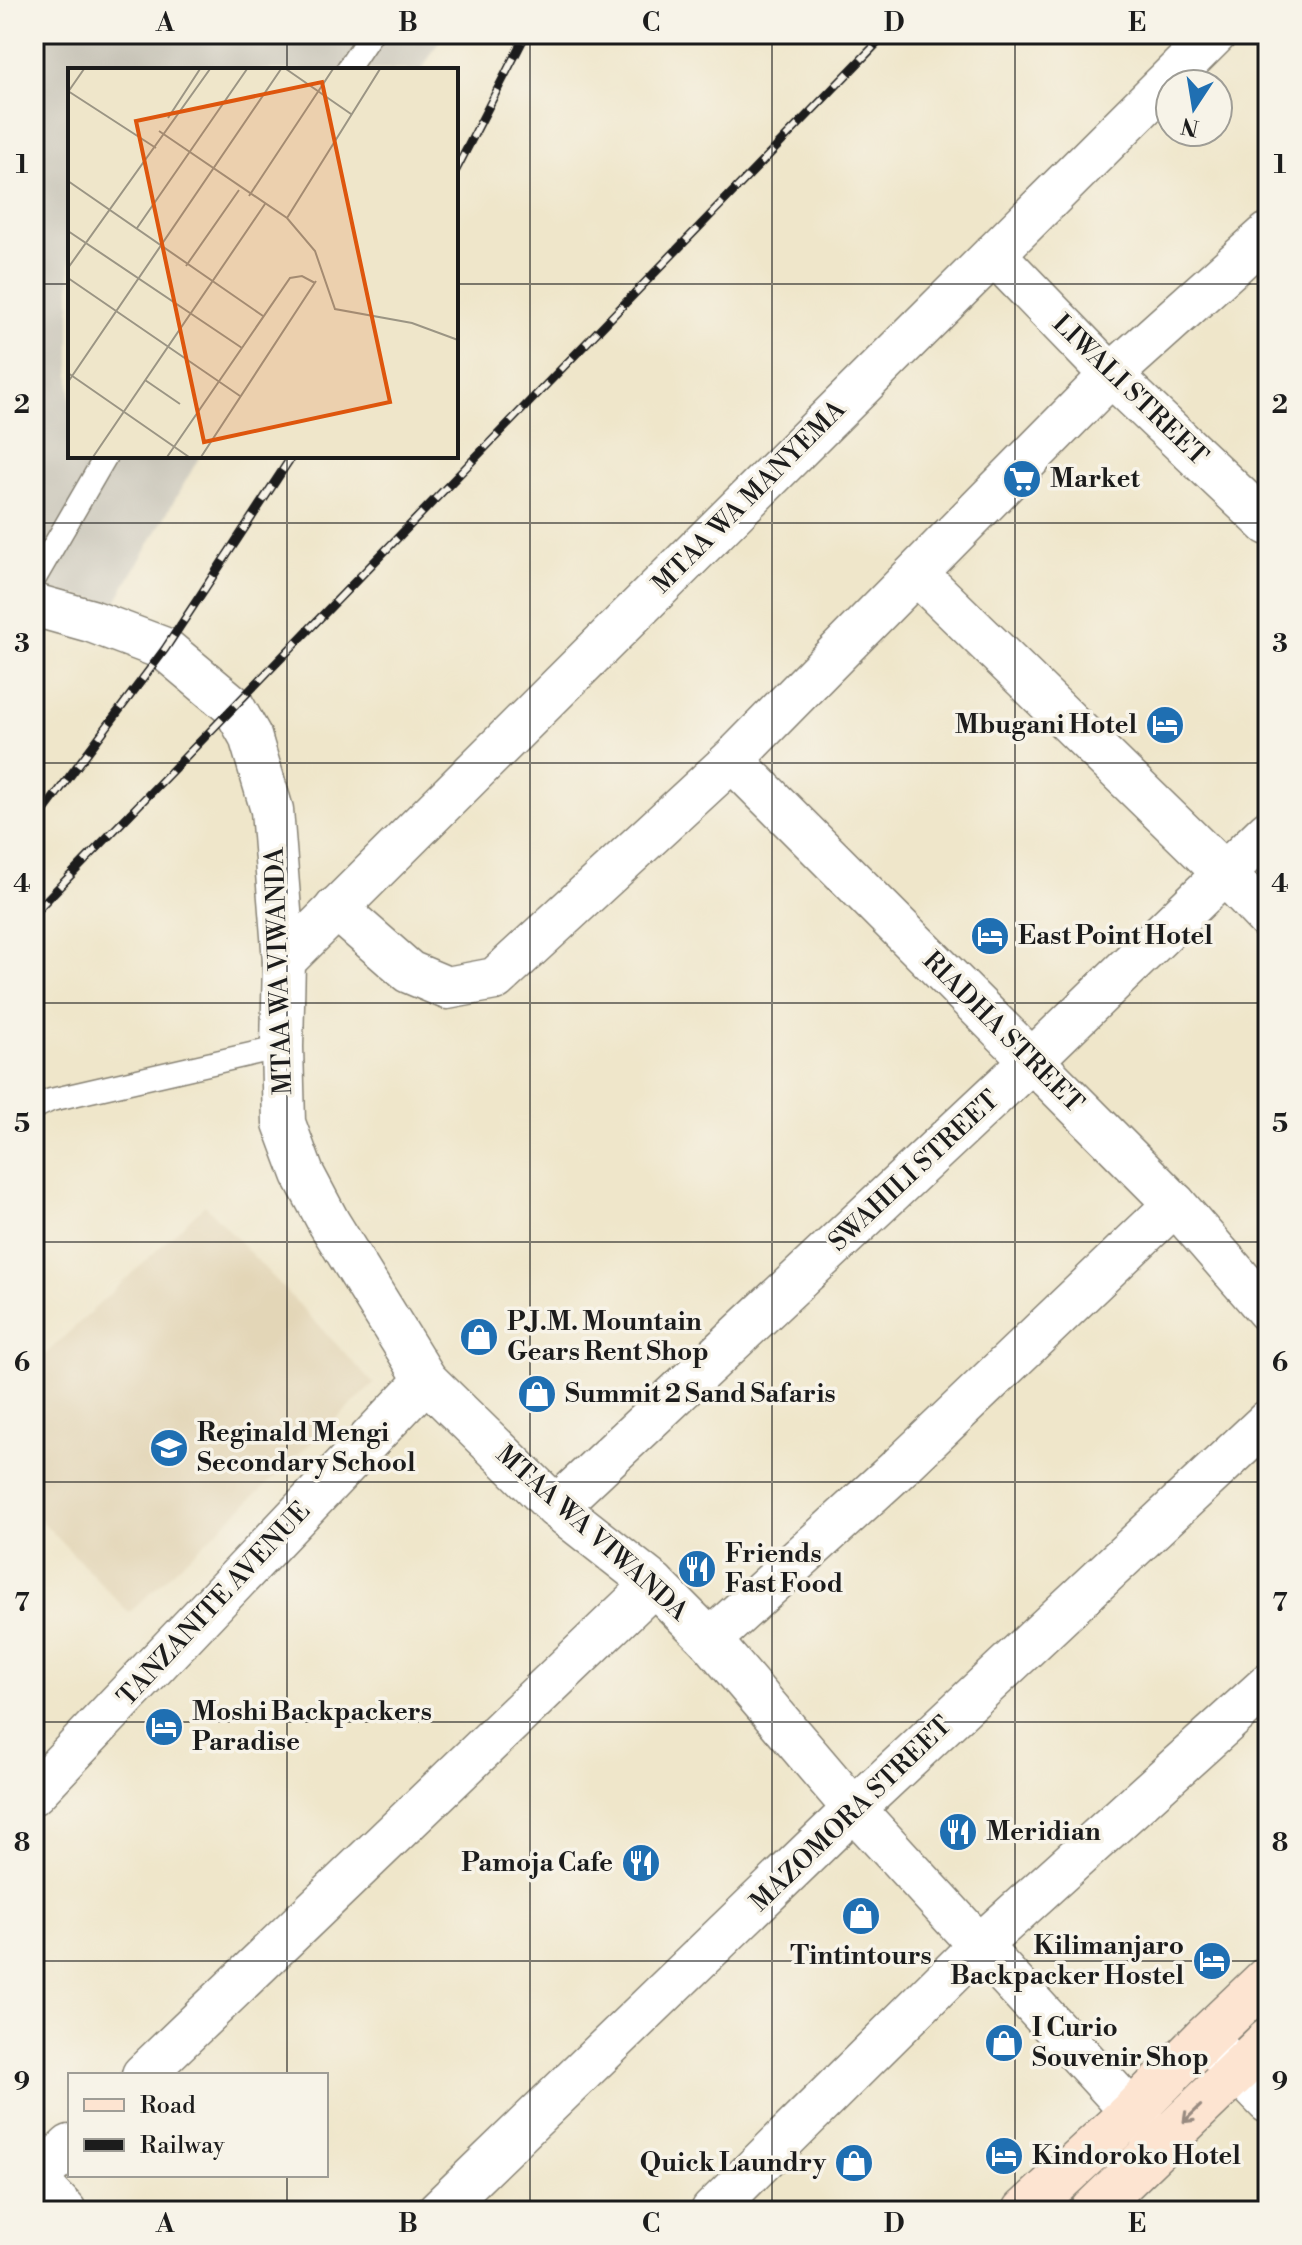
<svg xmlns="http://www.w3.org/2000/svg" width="1302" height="2245" viewBox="0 0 1302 2245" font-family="'Libre Bodoni',serif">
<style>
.built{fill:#e3d6b7}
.industrial{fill:#c8c4b8}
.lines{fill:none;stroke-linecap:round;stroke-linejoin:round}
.lane-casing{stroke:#868173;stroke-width:25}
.street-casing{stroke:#868173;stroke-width:45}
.secondary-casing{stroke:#868173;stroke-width:47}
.lane{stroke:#fff;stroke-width:22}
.street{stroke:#fff;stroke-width:42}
.secondary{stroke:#fde4d1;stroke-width:44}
.rail-casing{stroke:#1c1c1c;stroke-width:9}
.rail{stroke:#f7f3e8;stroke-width:6;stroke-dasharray:18;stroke-linecap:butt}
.oneway{stroke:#988a80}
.grid{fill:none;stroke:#1c1c1c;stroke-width:2;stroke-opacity:0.55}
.labels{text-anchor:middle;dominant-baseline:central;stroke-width:7;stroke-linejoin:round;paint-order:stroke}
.street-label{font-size:26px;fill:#1c1c1c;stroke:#f7f3e8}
.poi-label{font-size:26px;font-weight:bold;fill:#1c1c1c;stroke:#f7f3e8;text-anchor:start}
.inset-road{fill:none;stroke:#9b9584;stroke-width:2}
.view{fill:#de560d;fill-opacity:0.15;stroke:#de560d;stroke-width:4}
.inset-edge{fill:none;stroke:#1c1c1c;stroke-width:4}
.neatline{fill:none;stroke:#1c1c1c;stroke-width:3}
.grid-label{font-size:26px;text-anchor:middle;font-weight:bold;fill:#1c1c1c}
</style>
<rect width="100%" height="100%" fill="#f7f3e8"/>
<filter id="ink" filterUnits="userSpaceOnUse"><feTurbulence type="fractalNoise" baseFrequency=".0125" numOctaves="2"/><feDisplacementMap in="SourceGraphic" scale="16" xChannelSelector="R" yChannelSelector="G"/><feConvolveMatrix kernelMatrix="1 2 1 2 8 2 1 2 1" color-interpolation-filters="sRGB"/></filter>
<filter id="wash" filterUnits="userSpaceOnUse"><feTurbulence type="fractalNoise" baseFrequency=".006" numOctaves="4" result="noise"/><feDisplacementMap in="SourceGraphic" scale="32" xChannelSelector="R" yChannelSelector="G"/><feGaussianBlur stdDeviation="1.8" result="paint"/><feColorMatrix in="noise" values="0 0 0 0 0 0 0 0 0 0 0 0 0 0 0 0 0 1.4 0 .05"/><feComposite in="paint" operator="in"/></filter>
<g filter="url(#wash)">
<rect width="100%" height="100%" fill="#efe6ca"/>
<polygon class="built" points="205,1205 374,1384 129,1613 34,1513 34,1365"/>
<polygon class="industrial" points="34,34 443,34 422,70 70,70 70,456 200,456 115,603 34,587"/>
</g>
<g filter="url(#ink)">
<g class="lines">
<defs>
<g id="lane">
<polyline points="347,70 371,34"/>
<polyline points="34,580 106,456"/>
<polyline points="34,1108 51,1100 282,1047"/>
</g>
<g id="street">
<polyline points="994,254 1111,375 1268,524"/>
<polyline points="917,574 1225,874 1268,919"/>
<polyline points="34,605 91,621 165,649 233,706 250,736 272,810 284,961 282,1047 284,1123 303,1174 329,1223 426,1380 556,1507 654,1584 710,1640 854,1809 1155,2137"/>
<polyline points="732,760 1175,1204 1268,1311"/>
<polyline points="336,908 409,972 447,988 495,979 732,760 1111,375 1268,234"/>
<polyline points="284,961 1215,34"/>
<polyline points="556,1507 1032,1060 1268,831"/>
<polyline points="710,1640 901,1466 1175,1204"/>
<polyline points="34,1793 426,1380"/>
<polyline points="1213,2046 1268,2102"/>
<polyline points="143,2075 654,1584"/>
<polyline points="34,2178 65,2211"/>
<polyline points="34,2180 70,2146"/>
<polyline points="438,2211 854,1809 1268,1421"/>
<polyline points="712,2211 979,1946 1268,1685"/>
</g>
<g id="secondary">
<polyline points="1025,2211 1132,2112 1205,2038 1268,1978"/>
<polyline points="1092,2211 1268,2041"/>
</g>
</defs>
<use href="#lane" class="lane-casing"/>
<use href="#street" class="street-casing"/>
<use href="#secondary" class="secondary-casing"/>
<use href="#lane" class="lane"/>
<use href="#street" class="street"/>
<use href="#secondary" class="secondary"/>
<defs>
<g id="rail">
<polyline points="456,170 526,34"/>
<polyline points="34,824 165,649 292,456"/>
<polyline points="34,913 886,34"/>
</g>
</defs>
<use href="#rail" class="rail-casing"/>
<use href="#rail" class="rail"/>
</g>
<defs><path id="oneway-shaft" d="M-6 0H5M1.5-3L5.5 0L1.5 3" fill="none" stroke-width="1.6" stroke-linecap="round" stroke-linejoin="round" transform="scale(2)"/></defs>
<use class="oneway" href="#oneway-shaft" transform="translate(1192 2114) rotate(136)"/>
</g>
<path class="grid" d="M287,34V70M530,34V2211M772,34V2211M1015,34V2211M34,284H70M456,284H1268M287,456V2075M34,523H1268M34,763H1268M34,1003H1268M34,1242H1268M34,1482H1268M34,1722H1268M34,1961H1268M287,2175V2211"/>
<defs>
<symbol id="supermarket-disc" viewBox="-11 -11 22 22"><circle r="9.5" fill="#1f6fb2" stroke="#f7f3e8"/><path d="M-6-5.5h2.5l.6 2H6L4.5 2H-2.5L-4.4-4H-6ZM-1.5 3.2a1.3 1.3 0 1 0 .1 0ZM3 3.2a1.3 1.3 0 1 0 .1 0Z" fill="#fff"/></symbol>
<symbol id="hotel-disc" viewBox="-11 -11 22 22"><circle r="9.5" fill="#1f6fb2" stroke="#f7f3e8"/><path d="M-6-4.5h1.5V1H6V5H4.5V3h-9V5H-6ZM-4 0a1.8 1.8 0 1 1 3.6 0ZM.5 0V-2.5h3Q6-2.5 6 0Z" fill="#fff"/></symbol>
<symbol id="shop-disc" viewBox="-11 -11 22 22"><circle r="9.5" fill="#1f6fb2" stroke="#f7f3e8"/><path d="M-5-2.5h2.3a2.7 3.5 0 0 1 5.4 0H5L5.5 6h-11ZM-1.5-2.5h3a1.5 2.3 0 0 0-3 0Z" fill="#fff"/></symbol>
<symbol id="school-disc" viewBox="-11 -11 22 22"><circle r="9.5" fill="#1f6fb2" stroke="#f7f3e8"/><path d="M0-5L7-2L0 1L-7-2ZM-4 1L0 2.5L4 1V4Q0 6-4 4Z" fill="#fff"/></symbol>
<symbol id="restaurant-disc" viewBox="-11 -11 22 22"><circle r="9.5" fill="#1f6fb2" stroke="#f7f3e8"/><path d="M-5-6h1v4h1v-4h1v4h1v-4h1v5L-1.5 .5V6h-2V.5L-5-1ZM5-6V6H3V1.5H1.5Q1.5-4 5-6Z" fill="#fff"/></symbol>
</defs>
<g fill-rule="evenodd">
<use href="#supermarket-disc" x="1000" y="457" width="44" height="44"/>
<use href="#hotel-disc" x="1143" y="703" width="44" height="44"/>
<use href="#hotel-disc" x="968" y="914" width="44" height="44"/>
<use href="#shop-disc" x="457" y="1315" width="44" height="44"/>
<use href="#shop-disc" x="515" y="1372" width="44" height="44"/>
<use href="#school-disc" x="147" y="1426" width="44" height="44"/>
<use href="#restaurant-disc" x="675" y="1547" width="44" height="44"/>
<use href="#hotel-disc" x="142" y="1705" width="44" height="44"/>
<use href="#restaurant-disc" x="936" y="1810" width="44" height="44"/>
<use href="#restaurant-disc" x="619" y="1841" width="44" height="44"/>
<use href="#shop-disc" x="839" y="1894" width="44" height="44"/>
<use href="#hotel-disc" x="1190" y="1939" width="44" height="44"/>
<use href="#shop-disc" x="982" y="2021" width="44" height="44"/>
<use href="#hotel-disc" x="982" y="2134" width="44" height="44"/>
<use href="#shop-disc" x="832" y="2141" width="44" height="44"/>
</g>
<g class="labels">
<g class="street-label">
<text transform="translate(1130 390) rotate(44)">LIWALI STREET</text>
<text transform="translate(749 497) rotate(-45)">MTAA WA MANYEMA</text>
<text transform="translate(279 971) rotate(-92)">MTAA WA VIWANDA</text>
<text transform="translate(1003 1032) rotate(45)">RIADHA STREET</text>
<text transform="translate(914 1171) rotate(-43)">SWAHILI STREET</text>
<text transform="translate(592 1533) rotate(42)">MTAA WA VIWANDA</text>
<text transform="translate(214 1604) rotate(-47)">TANZANITE AVENUE</text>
<text transform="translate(851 1814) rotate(-44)">MAZOMORA STREET</text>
</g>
<g class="poi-label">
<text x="1050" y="479">Market</text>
<text x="1137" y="725" text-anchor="end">Mbugani Hotel</text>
<text x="1018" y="936">East Point Hotel</text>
<text x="507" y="1322">P.J.M. Mountain<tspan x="507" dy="30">Gears Rent Shop</tspan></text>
<text x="565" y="1394">Summit 2 Sand Safaris</text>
<text x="197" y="1433">Reginald Mengi<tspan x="197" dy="30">Secondary School</tspan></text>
<text x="725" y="1554">Friends<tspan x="725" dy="30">Fast Food</tspan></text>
<text x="192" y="1712">Moshi Backpackers<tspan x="192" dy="30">Paradise</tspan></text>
<text x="986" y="1832">Meridian</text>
<text x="613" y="1863" text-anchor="end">Pamoja Cafe</text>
<text x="1184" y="1946" text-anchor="end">Kilimanjaro<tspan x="1184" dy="30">Backpacker Hostel</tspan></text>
<text x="861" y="1956" text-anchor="middle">Tintintours</text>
<text x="1032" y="2028">I Curio<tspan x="1032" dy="30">Souvenir Shop</tspan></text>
<text x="1032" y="2156">Kindoroko Hotel</text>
<text x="826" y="2163" text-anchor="end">Quick Laundry</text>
</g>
</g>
<g transform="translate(68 68)">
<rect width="390" height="390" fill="#efe6ca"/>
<path class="inset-road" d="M218,1L283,46M0,23L88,80M0,24L16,1M100,50L132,1M91,63L219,150L247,183L267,241L344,255L390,272M0,113L195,248M181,128L265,1M219,150L312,1M69,160L179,1M0,163L174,280M118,198L171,122M0,200L142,1M390,206V232M0,210L172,328M0,305L121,389M77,312L112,336M0,314L213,1M25,389L197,136M99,389L222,210L234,208L247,215M133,389L248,213"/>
<path class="view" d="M254,14L322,334L136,374L68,53Z"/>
<rect width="390" height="390" class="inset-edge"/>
</g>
<rect width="1302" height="2245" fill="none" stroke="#f7f3e8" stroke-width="88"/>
<rect x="68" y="2073" width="260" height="104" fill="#f7f3e8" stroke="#9f9d96" stroke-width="2"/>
<rect x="84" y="2099" width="40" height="12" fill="#fde4d1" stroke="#9f9d96" stroke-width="2"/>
<text x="140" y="2113" font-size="24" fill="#1c1c1c">Road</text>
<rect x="84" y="2139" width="40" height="12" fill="#1c1c1c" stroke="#9f9d96" stroke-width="2"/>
<text x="140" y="2153" font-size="24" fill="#1c1c1c">Railway</text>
<g transform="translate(1194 108) rotate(192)"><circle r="38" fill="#f7f3e8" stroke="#9f9d96" stroke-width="2"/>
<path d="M0-6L14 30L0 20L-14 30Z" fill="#1f6fb2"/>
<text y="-12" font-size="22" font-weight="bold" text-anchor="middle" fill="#1c1c1c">N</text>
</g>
<rect x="44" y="44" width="1214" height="2157" class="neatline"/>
<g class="grid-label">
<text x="165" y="31">A</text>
<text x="408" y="31">B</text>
<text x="651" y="31">C</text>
<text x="894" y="31">D</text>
<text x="1137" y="31">E</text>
<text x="22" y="173">1</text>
<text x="1280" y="173">1</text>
<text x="22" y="413">2</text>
<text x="1280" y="413">2</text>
<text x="22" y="652">3</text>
<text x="1280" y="652">3</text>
<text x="22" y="892">4</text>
<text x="1280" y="892">4</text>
<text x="22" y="1132">5</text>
<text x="1280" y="1132">5</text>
<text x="22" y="1371">6</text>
<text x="1280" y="1371">6</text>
<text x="22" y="1611">7</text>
<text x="1280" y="1611">7</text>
<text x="22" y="1851">8</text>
<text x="1280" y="1851">8</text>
<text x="22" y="2090">9</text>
<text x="1280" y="2090">9</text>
<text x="165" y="2232">A</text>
<text x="408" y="2232">B</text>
<text x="651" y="2232">C</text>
<text x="894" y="2232">D</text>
<text x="1137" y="2232">E</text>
</g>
</svg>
